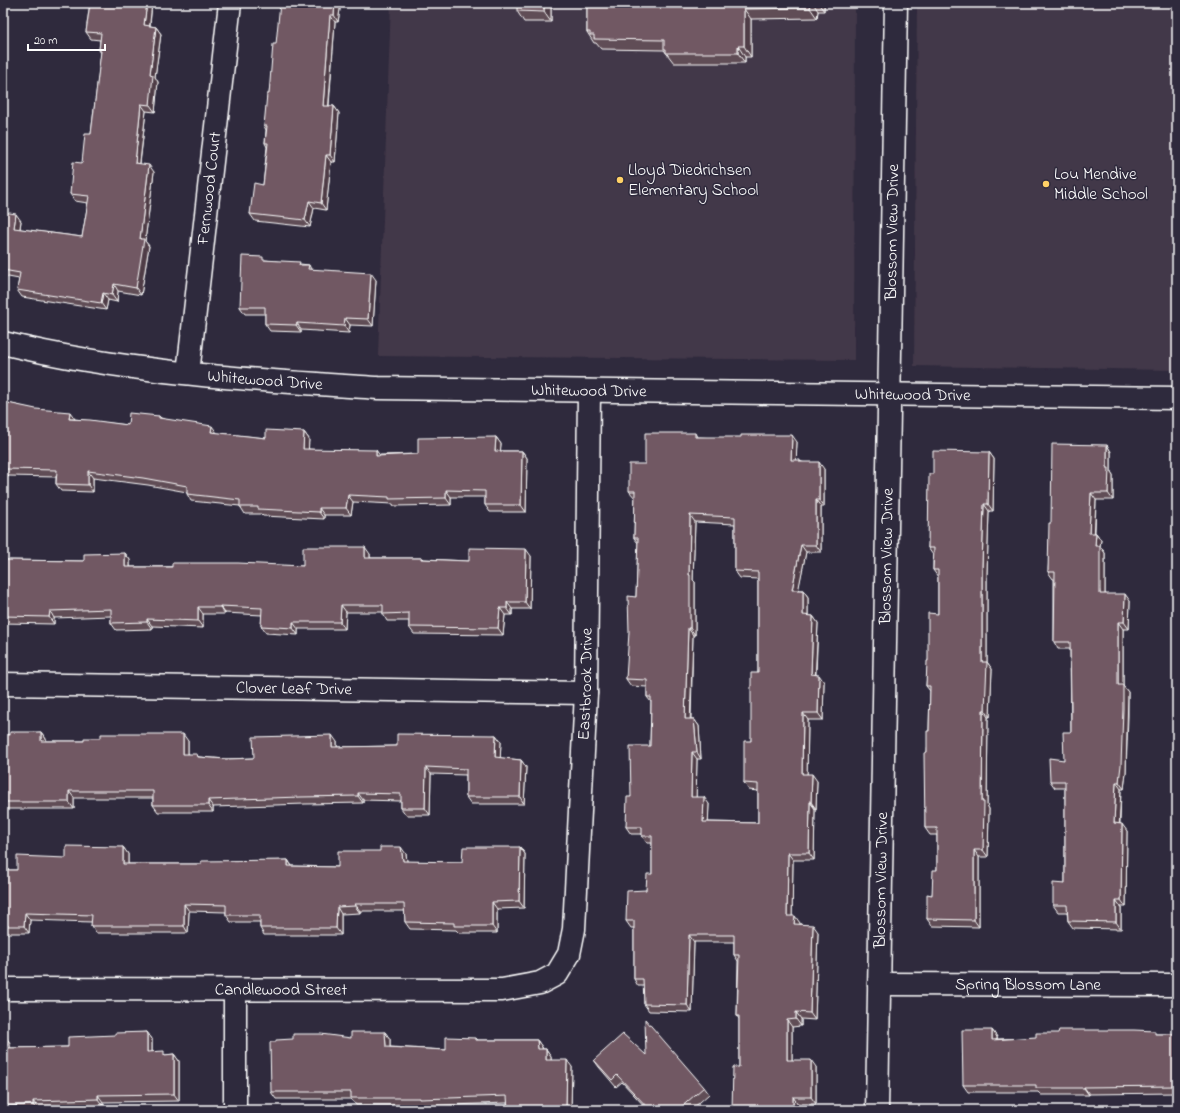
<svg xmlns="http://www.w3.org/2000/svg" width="1180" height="1113" viewBox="0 0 1180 1113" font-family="'Indie Flower',sans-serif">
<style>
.built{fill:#433849}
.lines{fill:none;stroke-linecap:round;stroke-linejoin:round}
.minor-casing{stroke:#fff;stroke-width:25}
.minor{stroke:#2f2a3d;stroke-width:22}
.wall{fill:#614d56;stroke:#fff;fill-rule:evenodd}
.shaded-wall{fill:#4f3e46;stroke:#fff}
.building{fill:#715964;stroke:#fff;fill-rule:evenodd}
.poi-dot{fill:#ffd166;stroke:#2f2a3d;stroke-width:1.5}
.labels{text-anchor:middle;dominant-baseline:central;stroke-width:3;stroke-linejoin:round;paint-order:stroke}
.poi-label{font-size:17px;fill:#fff;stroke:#2f2a3d;text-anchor:start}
.street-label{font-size:17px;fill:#fff;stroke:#2f2a3d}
</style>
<rect width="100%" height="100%" fill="#2f2a3d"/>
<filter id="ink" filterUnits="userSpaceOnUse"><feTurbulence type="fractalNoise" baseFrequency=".025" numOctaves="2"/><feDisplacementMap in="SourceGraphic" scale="8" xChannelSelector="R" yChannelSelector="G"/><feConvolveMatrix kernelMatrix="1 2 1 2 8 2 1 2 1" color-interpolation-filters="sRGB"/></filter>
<g filter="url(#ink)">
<g class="built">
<polygon points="391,3 855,3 854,360 378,356"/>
<polygon points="917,3 1177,3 1177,370 914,366"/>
</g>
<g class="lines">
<defs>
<g id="minor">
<path id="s1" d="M3,343C126,373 253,380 378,388L1177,398"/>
<path id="s2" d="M188,373L230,3"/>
<path id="s3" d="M3,684L586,693"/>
<path id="s4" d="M879,984L1177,985"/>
<path id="s5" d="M3,989L502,990L540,983L557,974L569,954L574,929L586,693L589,391"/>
<polyline points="235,1110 235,990"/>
<path id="s6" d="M877,1110L896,3"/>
</g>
</defs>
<use href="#minor" class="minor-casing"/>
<use href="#minor" class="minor"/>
</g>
<g class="wall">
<polygon points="90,3 152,3 150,26 156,27 161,34 155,77 158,82 155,112 146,111 140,164 154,172 145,241 149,246 141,295 118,291 117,302 108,300 106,310 22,297 17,290 19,279 3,276 3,212 21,221 20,229 82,237 88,203 75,201 70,194 82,163 91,134 101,53 99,50 100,40 91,39 86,32"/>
<polygon points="341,3 338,22 335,22 329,106 334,106 339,113 335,162 331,162 326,210 314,208 310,227 255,221 250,214 263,185 267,147 265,143 266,130 264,126 269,94 276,44"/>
<polygon points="551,3 551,22 524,22 517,11"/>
<polygon points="587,3 824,3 824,11 818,11 817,18 751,19 751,57 745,57 745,63 674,63 664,50 601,49 596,43 594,43 587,32"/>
<polygon points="265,260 309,265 311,269 376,280 373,326 350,325 349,333 301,330 301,332 270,331 265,324 265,314 245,314 240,307"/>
<polygon points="3,402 74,419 128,425 159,416 161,418 216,433 266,438 304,432 309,439 308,449 380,455 418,454 496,437 501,444 500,451 522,451 527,458 526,512 490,512 485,505 485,497 451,497 451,505 394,506 393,504 353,502 351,515 324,515 324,519 263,516 261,514 245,514 240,506 191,501 187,494 187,492 148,485 93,478 93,492 61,491 56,484 56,477 9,476 8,477 3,476"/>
<path d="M695,433L697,437L797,442L796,460L824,469V507H821V552H806L798,590H803L808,597V616H813L818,623L816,674L824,682L823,720H808L807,774L817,781L816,809H815L814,860H793L792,916L800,923V925L818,932L815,1020L801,1019V1026L792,1027V1060L816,1067V1104H798V1110H732L739,1067V1019L737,1016L738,961L734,955V942H694L692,1012L649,1011L644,1004V986H638L634,979V928H631L626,921L646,890L652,874V843H647L642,836V834H631L626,827L631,797L650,746L651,702L647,697V687L631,686L626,679L636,597L638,543L634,538L635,498L629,491ZM695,522L735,524V571L740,578L758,579V673L751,741L744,783L749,790L758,791V823L708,822L709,804L696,797L697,759H701L699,726L694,719H691L693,635H695V582L693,580Z"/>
<polygon points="1107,445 1111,452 1111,472 1113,475 1113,500 1096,500 1095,533 1096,533 1101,540 1100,546 1105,553 1105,594 1130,601 1129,629 1123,629 1123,686 1128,692 1128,716 1126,772 1124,789 1121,789 1120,823 1127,831 1126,907 1121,907 1121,929 1073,928 1068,921 1067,912 1058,912 1053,905 1065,884 1065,788 1055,788 1050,781 1064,760 1071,732 1070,649 1058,649 1054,642 1054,579 1053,579 1048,572 1051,523"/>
<polygon points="989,452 994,459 993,511 989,511 987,573 987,662 992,669 990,717 988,717 987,805 989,809 988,857 979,857 979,927 932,926 927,919 937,870 937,835 930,835 925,828 927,752 929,731 930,691 926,686 928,661 938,614 938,577 933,570 933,555 928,548 933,474"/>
<polygon points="125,553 130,560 130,567 303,566 370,554 370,558 422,558 423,559 469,561 531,556 530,609 512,609 512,615 505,615 503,635 414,634 409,627 409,621 387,621 383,614 383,612 346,612 345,629 298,629 298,635 266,633 261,626 262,615 225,613 225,614 203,614 203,628 152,626 152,629 116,630 111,623 111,616 54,618 54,624 3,623 3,560 84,561"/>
<polygon points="41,732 46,739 46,741 188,741 188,754 200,757 226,759 254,758 337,742 337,747 397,746 496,735 501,742 500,758 521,760 526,767 524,804 471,804 466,797 466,775 431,774 430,815 406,815 401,808 401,801 363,800 363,803 305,804 213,807 213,812 158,812 153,805 153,798 74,798 74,809 3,809 3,734 10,735"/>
<polygon points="123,847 128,854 128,864 201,864 288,860 292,866 338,867 406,854 407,862 462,862 520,847 525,854 524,908 497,909 497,933 459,933 456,930 410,929 405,922 405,911 360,911 360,913 341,914 341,935 264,935 260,928 260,922 231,922 226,915 226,912 189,911 188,933 96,933 91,926 92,922 30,920 29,933 3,933 3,870 17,870 66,858"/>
<polygon points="992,1030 997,1037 997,1039 1157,1034 1177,1034 1177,1093 1089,1094 1089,1095 1041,1095 1038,1092 968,1092 963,1085"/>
<polygon points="147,1032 152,1039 152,1052 166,1055 174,1054 179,1061 179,1101 103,1102 103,1106 38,1108 38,1110 3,1110 3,1036 5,1036 10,1043 10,1048 68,1047 115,1035"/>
<polygon points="385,1032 390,1039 390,1047 446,1050 476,1038 478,1040 537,1040 542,1047 543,1049 546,1049 551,1056 551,1060 572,1067 571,1110 508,1110 507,1103 425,1106 425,1105 356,1105 351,1099 276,1099 271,1092 351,1038"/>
<polygon points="646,1055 704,1087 709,1094 691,1110 648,1110 622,1082 616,1087 599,1067 594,1060"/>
</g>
<g class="shaded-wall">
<polygon points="147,3 152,3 149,32 144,25"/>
<polygon points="335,3 341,3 338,22 334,15"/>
<polygon points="544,3 551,3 551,22 544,12"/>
<polygon points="811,3 813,3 818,11 817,18 810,8"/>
<polygon points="818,3 824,3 824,11"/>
<polygon points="744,9 751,19 751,57 744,46"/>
<polygon points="330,15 335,22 328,113 323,106"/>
<polygon points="156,27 161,34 155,77 158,82 155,112 150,105 150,74"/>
<polygon points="738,46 745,57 745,63 738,53"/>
<polygon points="141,104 146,111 139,170 135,163"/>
<polygon points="334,106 339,113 335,162 330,155"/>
<polygon points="326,155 331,162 326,210 321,203"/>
<polygon points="149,165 154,172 145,241 149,246 141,295 136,288 140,239"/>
<polygon points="309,201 314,208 310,227 305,220"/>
<polygon points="16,214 21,221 19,235 14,228"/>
<polygon points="371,273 376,280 373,326 368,319"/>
<polygon points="114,284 118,291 117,302 112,295"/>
<polygon points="103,293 108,300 106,310 101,303"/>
<polygon points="345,318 350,325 349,333 344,326"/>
<polygon points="297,323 301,330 301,332 296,325"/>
<polygon points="70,412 75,419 69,419"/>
<polygon points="212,426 217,433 211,432"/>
<polygon points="304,432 309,439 308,456 303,449"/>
<polygon points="792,435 797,442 796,467 791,460"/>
<polygon points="496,437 501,444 500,458 495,451"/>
<polygon points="1107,445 1111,452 1111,472 1113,475 1113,500 1108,493 1107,468"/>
<polygon points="376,450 381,457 376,456"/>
<polygon points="522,451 527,458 526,512 521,505"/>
<polygon points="989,452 994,459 993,511 988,504"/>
<polygon points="819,462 824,469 824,507 819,500"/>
<polygon points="4,469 9,476 8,477 3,470"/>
<polygon points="88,471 93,478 93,492 88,485"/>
<polygon points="446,490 451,497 451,505 446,498"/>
<polygon points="1091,493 1096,500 1094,540 1089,533"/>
<polygon points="348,495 353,502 351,515 346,508"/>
<polygon points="816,500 821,507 821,552 816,545"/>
<polygon points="984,504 989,511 987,573 987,662 992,669 990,717 985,710 982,662 982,566"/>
<polygon points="319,508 324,515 324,519 319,512"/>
<polygon points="690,515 695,522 693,580 695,582 695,635 690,628 689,575"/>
<polygon points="1096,533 1101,540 1100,546 1105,553 1105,601 1100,594 1095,546"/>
<polygon points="801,545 806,552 797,597 792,590"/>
<polygon points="365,547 370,554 370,565 365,558"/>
<polygon points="526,549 531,556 530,609 525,602"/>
<polygon points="125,553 130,560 130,574 125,567"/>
<polygon points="803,590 808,597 808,622 803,615"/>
<polygon points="1125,594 1130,601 1129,629 1124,622"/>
<polygon points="507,602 512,609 512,615 507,608"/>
<polygon points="341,605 346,612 345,629 340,622"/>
<polygon points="220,606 225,613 225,614 220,607"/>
<polygon points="198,607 203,614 203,628 198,621"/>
<polygon points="500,608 505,615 503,635 498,628"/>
<polygon points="50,611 54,618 54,624 49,617"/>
<polygon points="813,616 818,623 815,681 811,674"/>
<polygon points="147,619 152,626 152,629 147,622"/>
<polygon points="293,622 298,629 298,635 293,628"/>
<polygon points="1118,622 1123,629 1123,686 1128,692 1126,772 1124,789 1119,782 1118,685"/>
<polygon points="688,628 693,635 690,726 685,719"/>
<polygon points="819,675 824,682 823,720 818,713"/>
<polygon points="983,710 988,717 987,805 989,809 988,857 983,850 982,802"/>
<polygon points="803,713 808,720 807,781 802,774"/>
<polygon points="694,719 699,726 701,759 697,752"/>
<polygon points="41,732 46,739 46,748 41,741"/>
<polygon points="183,734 188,741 188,761 183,754"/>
<polygon points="332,735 337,742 337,754 332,747"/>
<polygon points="496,735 501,742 500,764 495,757"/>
<polygon points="692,752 697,759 696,804 691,797"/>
<polygon points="521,760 526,767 524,804 520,797"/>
<polygon points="426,767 431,774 430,815 425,808"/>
<polygon points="812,774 817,781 816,809 811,802"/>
<polygon points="1116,782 1121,789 1119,830 1114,823"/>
<polygon points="69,791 74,798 74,809 69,802"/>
<polygon points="358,793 363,800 363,803 358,796"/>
<polygon points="704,797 709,804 708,829 703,822"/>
<polygon points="208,800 213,807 213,812 208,805"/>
<polygon points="810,802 815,809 814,860 809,853"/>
<polygon points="1122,824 1127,831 1126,907 1121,900"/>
<polygon points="123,847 128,854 128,871 123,864"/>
<polygon points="401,847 406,854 408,868 403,861"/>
<polygon points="520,847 525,854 524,908 519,901"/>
<polygon points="974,850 979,857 979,927 974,920"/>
<polygon points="788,853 793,860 792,923 787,916"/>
<polygon points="288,860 293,868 288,866"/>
<polygon points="1116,900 1121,907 1121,929 1116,922"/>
<polygon points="492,902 497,909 497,933 492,926"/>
<polygon points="184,904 189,911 188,933 184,926"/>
<polygon points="355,904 360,911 360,913 355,906"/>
<polygon points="337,907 341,914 341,935 336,928"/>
<polygon points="25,913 30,920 29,933 24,926"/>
<polygon points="795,916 800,923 799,931 794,924"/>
<polygon points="813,925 818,932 815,1020 810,1013"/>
<polygon points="689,935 694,942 692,1012 687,1005"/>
<polygon points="796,1012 801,1019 801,1026 796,1019"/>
<polygon points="787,1020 792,1027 792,1067 787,1060"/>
<polygon points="992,1030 997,1037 997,1047 992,1040"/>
<polygon points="147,1032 152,1039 152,1059 147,1052"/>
<polygon points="385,1032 390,1039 390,1054 386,1047"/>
<polygon points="5,1036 10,1043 10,1055 5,1048"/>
<polygon points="537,1040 542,1047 543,1056 538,1049"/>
<polygon points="546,1049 551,1056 551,1067 546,1060"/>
<polygon points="174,1054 179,1061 179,1101 174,1094"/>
<polygon points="567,1060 572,1067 571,1110 569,1110 566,1107"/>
<polygon points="811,1060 816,1067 816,1104 811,1097"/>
<polygon points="1084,1087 1089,1094 1089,1095 1084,1088"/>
<polygon points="98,1095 103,1102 103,1106 98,1099"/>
<polygon points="793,1097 798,1104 798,1110 796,1110 793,1106"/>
<polygon points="33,1101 38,1108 38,1110 37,1110 33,1105"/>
</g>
<g class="building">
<polygon points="90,3 147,3 144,25 156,27 150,74 153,75 150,105 141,104 135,163 149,165 140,239 144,239 136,288 114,284 112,295 103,293 101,303 17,290 20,273 3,270 3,212 16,214 14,228 82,237 89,196 70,194 73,162 82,163 85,134 91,134 101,51 99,50 101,33 86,32"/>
<polygon points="280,3 335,3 334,15 330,15 323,106 334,106 330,155 326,155 321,203 309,201 305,220 250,214 254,183 263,185 268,143 265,143 267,126 264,126 267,94 269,94 273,44 276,44"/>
<polygon points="517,3 544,3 544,12 517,11"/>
<polygon points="587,3 811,3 810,8 744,9 744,46 738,46 738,53 666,53 666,49 664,49 664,40 594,39 594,35 590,35 590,32 587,32"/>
<polygon points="242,256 263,257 263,260 300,262 299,265 309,265 308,269 371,273 368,319 345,318 344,326 297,323 296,325 265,324 265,307 240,307"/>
<polygon points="3,402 36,409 70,412 69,419 90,420 128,425 129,413 159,416 159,418 212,426 211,432 266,438 266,430 304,432 303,449 376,450 376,456 418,454 418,438 496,437 495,451 522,451 521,505 485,505 485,491 446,490 446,498 389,499 389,497 348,495 346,508 319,508 319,512 258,509 258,507 240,507 240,500 187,494 187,486 143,478 88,471 88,485 56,484 57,470 4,469 3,470"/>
<path d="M645,433H695V437H741V435H792L791,460H800V462H819V500H816V545H801L792,590H803V615L813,616L811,674L819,675L818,713H803L802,774H812L811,802H810L809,853H788L787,916H795L794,924L813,925L810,1013L796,1012V1019L787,1020V1060H811V1097H793V1106L784,1107V1110H732L733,1067H739V1016H737L739,955H734V935H689L687,1005L644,1004L643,979H634V921H626L627,891L646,890L647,874H652V836H642V827H626L627,797H631L630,746H650L651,706V697H647V680L626,679L629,632L628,596L636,597L638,538H634L635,491H629V464H645ZM690,515L735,517V571L758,572V673H751V741H744V783L758,784V823L703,822L704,797H691L692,752H697L694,719H685L688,628H690V575H689Z"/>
<polygon points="1052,444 1107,445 1107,468 1109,468 1108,493 1091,493 1089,533 1096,533 1095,546 1100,546 1100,594 1125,594 1124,622 1118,622 1118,685 1123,685 1123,709 1121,765 1119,782 1116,782 1114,823 1122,824 1121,900 1116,900 1116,922 1068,921 1067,905 1053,905 1053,883 1065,884 1065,781 1050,781 1049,758 1064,760 1063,732 1071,732 1071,706 1070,642 1054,642 1055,572 1048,572 1049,523 1051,523"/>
<polygon points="933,451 989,452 988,504 984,504 982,566 982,662 987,662 985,710 983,710 982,802 984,802 983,850 974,850 974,920 927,919 927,894 932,895 933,870 937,870 937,828 925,828 924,753 927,752 927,731 929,731 930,686 926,686 927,661 928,661 928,613 938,614 938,570 933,570 934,548 928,548 929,474 933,474"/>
<polygon points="303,547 365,547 365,558 422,558 421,559 469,561 469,548 526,549 525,602 507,602 507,608 500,608 498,628 409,627 409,613 383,614 383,605 341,605 340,622 293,622 293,628 261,626 262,608 220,606 220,607 198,607 198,621 147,619 147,622 111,623 111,609 50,611 49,617 3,616 3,560 84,561 84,554 125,553 125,567 172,567 172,563 238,563 303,566"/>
<polygon points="10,732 41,732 41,741 84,741 84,738 101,738 101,734 183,734 183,754 197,754 198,757 226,759 254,758 253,737 332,735 332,747 397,746 397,734 496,735 495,757 521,760 520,797 466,797 466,769 426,767 425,808 401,808 401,794 358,793 358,796 301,797 208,800 208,805 153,805 153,791 69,791 69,802 3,802 3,734 10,735"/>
<polygon points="66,846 123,847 123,864 201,864 201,861 288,860 288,866 338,867 338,851 380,851 380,847 401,847 403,861 462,862 463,847 520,847 519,901 492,902 492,926 454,926 454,923 405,922 404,904 355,904 355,906 337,907 336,928 260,928 260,915 226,915 226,905 184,904 184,926 91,926 92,915 25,913 24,926 3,926 3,870 17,870 17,856 66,858"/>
<polygon points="645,1019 704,1087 678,1110 650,1110 617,1075 612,1080 594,1060 623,1034 646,1055"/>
<polygon points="962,1030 992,1030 992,1040 1036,1037 1036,1033 1058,1033 1059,1030 1134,1030 1155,1031 1155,1034 1177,1034 1177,1086 1084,1087 1084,1088 1036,1088 1036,1085 963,1085"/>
<polygon points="147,1032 147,1052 164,1051 164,1055 174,1054 174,1094 98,1095 98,1099 33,1101 33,1105 3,1106 3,1036 5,1036 5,1048 68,1047 68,1037 115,1035 115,1033"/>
<polygon points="351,1032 385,1032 386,1047 446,1050 446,1037 476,1038 476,1040 537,1040 538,1049 546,1049 546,1060 567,1060 566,1107 540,1109 540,1110 508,1110 507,1096 420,1099 420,1098 351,1098 351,1092 271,1092 270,1042 276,1042 276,1040 293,1039 293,1034 321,1034 351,1038"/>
</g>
</g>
<g class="poi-dot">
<circle cx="620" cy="180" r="4"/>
<circle cx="1046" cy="184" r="4"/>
</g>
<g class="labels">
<g class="poi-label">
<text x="628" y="170">Lloyd Diedrichsen<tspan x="628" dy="20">Elementary School</tspan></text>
<text x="1054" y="174">Lou Mendive<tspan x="1054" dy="20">Middle School</tspan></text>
</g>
<g class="street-label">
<text stroke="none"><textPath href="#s2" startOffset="186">Fernwood Court</textPath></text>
<text stroke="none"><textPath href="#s6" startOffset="878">Blossom View Drive</textPath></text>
<text stroke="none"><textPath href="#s1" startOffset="265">Whitewood Drive</textPath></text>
<text stroke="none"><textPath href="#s1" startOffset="589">Whitewood Drive</textPath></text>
<text stroke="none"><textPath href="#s1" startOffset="913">Whitewood Drive</textPath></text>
<text stroke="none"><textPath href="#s6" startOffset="554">Blossom View Drive</textPath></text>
<text stroke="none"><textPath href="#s5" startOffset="851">Eastbrook Drive</textPath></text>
<text stroke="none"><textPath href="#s3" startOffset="291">Clover Leaf Drive</textPath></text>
<text stroke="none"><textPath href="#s6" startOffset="230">Blossom View Drive</textPath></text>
<text stroke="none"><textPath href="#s4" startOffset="149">Spring Blossom Lane</textPath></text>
<text stroke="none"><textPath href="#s5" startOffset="278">Candlewood Street</textPath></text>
</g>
</g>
<rect width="1180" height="1113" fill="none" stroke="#2f2a3d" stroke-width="16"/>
<rect x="8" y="8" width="1164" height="1097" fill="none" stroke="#fff" stroke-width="1.5" filter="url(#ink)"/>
<path d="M28 44v6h77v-6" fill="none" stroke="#ffffff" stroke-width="2"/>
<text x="34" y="44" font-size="12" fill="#ffffff" stroke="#2f2a3d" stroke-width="3" paint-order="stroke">20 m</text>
</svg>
